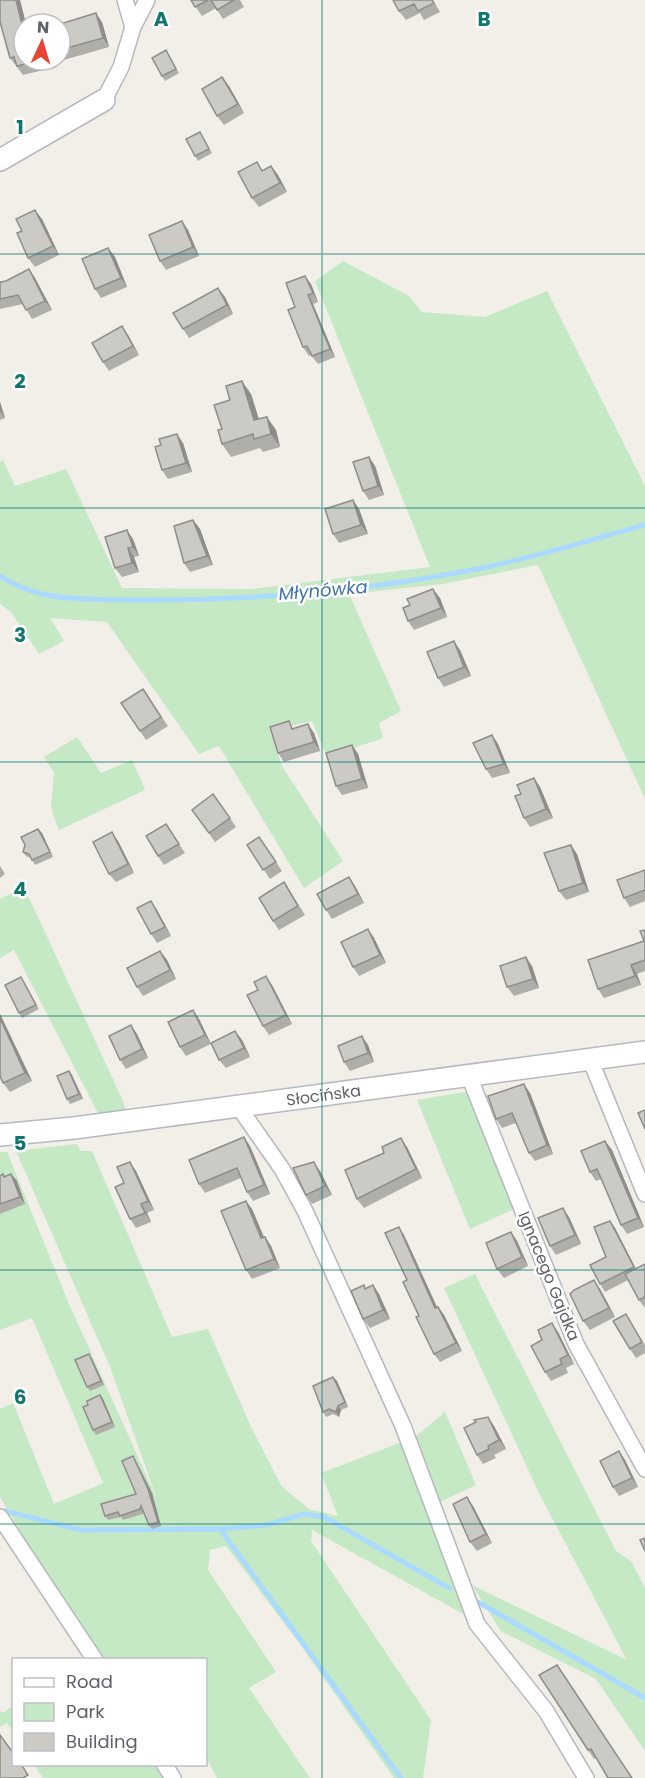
<svg xmlns="http://www.w3.org/2000/svg" width="645" height="1778" viewBox="0 0 645 1778" font-family="Poppins,sans-serif">
<style>
.green{fill:#c5e8c5}
.lines{fill:none;stroke-linecap:round;stroke-linejoin:round}
.stream{stroke:#aadaff;stroke-width:5}
.street-casing{stroke:#b5b8bc;stroke-width:18}
.secondary-casing{stroke:#b6babf;stroke-width:24}
.street{stroke:#fff;stroke-width:15}
.secondary{stroke:#fff;stroke-width:21}
.wall{fill:#afaea9}
.shaded-wall{fill:#8f8d8a}
.building{fill:#cccac5;stroke:#8f8d8a;stroke-width:1.5}
.grid{fill:none;stroke:#0f766e;stroke-width:1.5;stroke-opacity:0.55}
.labels{text-anchor:middle;dominant-baseline:central;stroke-width:5;stroke-linejoin:round;paint-order:stroke}
.street-label{font-size:16px;fill:#5f6368;stroke:#fff}
.water-label{font-size:18px;font-style:italic;fill:#4174aa;stroke:#fff}
.grid-label{font-size:20px;text-anchor:middle;font-weight:bold;fill:#0f766e;stroke:#fff;stroke-width:5;stroke-linejoin:round;paint-order:stroke}
</style>
<rect width="100%" height="100%" fill="#f1efe8"/>
<g class="green">
<polygon points="343,261 409,296 422,312 485,317 547,291 645,486 645,799 538,565 443,584 349,594 401,711 379,723 383,738 327,757 312,721 270,731 282,766 343,861 304,888 219,746 199,754 107,622 50,618 64,641 39,654 11,612 0,604 0,462 3,460 15,486 66,469 122,588 251,589 430,567 315,281"/>
<polygon points="77,737 101,773 132,760 145,790 59,830 51,808 54,773 44,757"/>
<polygon points="24,887 123,1101 126,1111 99,1115 14,950 0,958 0,899"/>
<polygon points="465,1092 470,1097 514,1209 470,1229 417,1100"/>
<polygon points="77,1144 81,1151 92,1151 172,1337 208,1329 251,1427 282,1487 309,1509 338,1516 321,1473 402,1442 467,1616 312,1530 311,1541 431,1720 423,1778 394,1778 302,1647 226,1546 210,1550 208,1570 276,1672 249,1688 310,1778 217,1778 206,1757 206,1660 105,1659 39,1562 0,1497 0,1409 13,1403 54,1504 103,1483 32,1318 0,1330 0,1152 7,1152 69,1304 157,1499 110,1367 16,1151"/>
<polygon points="475,1274 616,1551 631,1561 645,1588 645,1751 596,1679 501,1631 472,1585 627,1660 540,1495 444,1288"/>
<polygon points="445,1412 476,1485 438,1503 416,1436"/>
<polygon points="13,1706 13,1733 7,1723 0,1727 0,1710 2,1713"/>
<polygon points="34,1765 154,1765 163,1778 43,1778"/>
</g>
<g class="lines">
<g class="stream">
<path d="M0,576C40,603 89,599 136,600C252,601 373,590 487,567C540,556 593,539 645,525"/>
<polyline points="5,1511 81,1530 220,1529 401,1778"/>
<polyline points="220,1529 267,1525 304,1514 324,1517 449,1588"/>
<polyline points="478,1602 645,1698"/>
</g>
<defs>
<g id="street">
<polyline points="125,0 133,27"/>
<polyline points="104,100 121,67 133,27 147,0"/>
<polyline points="590,1059 645,1194"/>
<polyline points="469,1076 576,1344 645,1469"/>
<polyline points="238,1106 282,1169 305,1211 403,1426 477,1624 546,1711 586,1778"/>
<polyline points="0,1517 95,1660"/>
<polyline points="164,1764 173,1778"/>
</g>
<g id="secondary">
<polyline points="0,160 104,100"/>
<path id="s1" d="M0,1135L74,1128L645,1052"/>
</g>
</defs>
<use href="#street" class="street-casing"/>
<use href="#secondary" class="secondary-casing"/>
<use href="#street" class="street"/>
<use href="#secondary" class="secondary"/>
</g>
<g class="wall">
<polygon points="0,0 20,0 26,24 24,60 60,60 60,24 102,22 109,47 43,66 44,70 23,75 10,58"/>
<polygon points="191,0 240,0 244,7 223,19 216,8 202,16"/>
<polygon points="393,0 433,0 440,12 424,20 420,13 406,20 399,11"/>
<polygon points="169,55 179,73 165,81 162,76"/>
<polygon points="229,86 244,113 224,125 217,116"/>
<polygon points="203,137 212,153 198,161 195,156"/>
<polygon points="271,166 278,175 287,192 259,207 252,198 263,171"/>
<polygon points="42,219 59,255 35,267 28,258 22,231"/>
<polygon points="182,221 188,230 199,256 166,270 160,261"/>
<polygon points="108,248 115,257 127,287 101,298 95,289"/>
<polygon points="29,269 35,278 52,310 32,319 23,304 0,309 0,282 6,281"/>
<polygon points="311,284 318,302 313,304 335,357 318,364 311,355 309,356 303,347 295,307"/>
<polygon points="225,297 233,314 189,338 183,329"/>
<polygon points="128,335 139,355 109,371 103,362"/>
<polygon points="251,394 259,419 276,430 280,447 263,452 260,448 231,457 222,444 222,429"/>
<polygon points="0,402 5,418 0,420"/>
<polygon points="183,443 192,472 168,479 162,470"/>
<polygon points="369,457 375,466 384,495 369,500 363,491"/>
<polygon points="353,500 359,509 368,534 339,543 333,534"/>
<polygon points="193,520 200,529 213,565 190,572 184,563"/>
<polygon points="133,539 139,556 134,557 139,572 122,577 115,568"/>
<polygon points="440,598 447,617 414,630 408,621 410,605"/>
<polygon points="460,650 471,676 444,687 438,678"/>
<polygon points="143,689 168,726 146,740 121,703"/>
<polygon points="314,733 320,751 284,762 278,753"/>
<polygon points="492,735 498,744 510,773 492,778 486,769"/>
<polygon points="352,745 358,754 368,788 342,795 336,786"/>
<polygon points="534,778 540,787 553,818 530,827 524,818 521,794"/>
<polygon points="192,810 230,818 236,827 215,842"/>
<polygon points="166,824 185,853 164,865 158,856"/>
<polygon points="38,829 42,833 53,857 35,865 31,858 26,856 23,852"/>
<polygon points="259,837 282,871 270,879 247,845"/>
<polygon points="118,841 134,873 116,882 109,874"/>
<polygon points="577,854 589,892 566,900 559,891"/>
<polygon points="0,866 5,874 0,878"/>
<polygon points="645,870 645,901 630,907 624,898"/>
<polygon points="349,877 355,886 364,903 332,919 326,910"/>
<polygon points="284,882 305,915 279,930 273,921"/>
<polygon points="151,901 157,910 171,936 157,943 151,934"/>
<polygon points="368,929 374,938 386,963 359,976 353,967"/>
<polygon points="645,930 645,971 637,974 641,985 604,998 598,989 644,941"/>
<polygon points="160,951 167,960 176,979 143,996 137,987"/>
<polygon points="532,966 539,988 514,996 507,987"/>
<polygon points="24,982 39,1009 22,1018 19,1013"/>
<polygon points="272,985 292,1024 269,1035 263,1026 258,990"/>
<polygon points="0,1014 32,1081 10,1092 3,1083 0,1076"/>
<polygon points="199,1019 211,1044 186,1056 180,1047"/>
<polygon points="235,1031 242,1040 250,1057 226,1068 219,1060"/>
<polygon points="137,1034 148,1058 126,1069 120,1060"/>
<polygon points="368,1045 374,1062 350,1071 344,1062"/>
<polygon points="69,1071 72,1075 83,1099 70,1104 67,1099"/>
<polygon points="530,1093 553,1154 535,1161 529,1153 516,1123 502,1128 496,1119"/>
<polygon points="605,1141 612,1150 644,1227 627,1234 621,1225 601,1179 596,1181 590,1172"/>
<polygon points="250,1146 270,1194 253,1201 247,1192 241,1178 205,1193 199,1184"/>
<polygon points="407,1147 422,1178 364,1208 357,1199 384,1153"/>
<polygon points="136,1171 154,1210 147,1213 151,1222 136,1228 130,1219 124,1183"/>
<polygon points="320,1171 332,1195 312,1204 306,1195"/>
<polygon points="11,1174 17,1181 25,1204 0,1214 0,1176 4,1176"/>
<polygon points="252,1209 264,1237 265,1237 271,1246 280,1268 252,1279 246,1270"/>
<polygon points="569,1217 581,1244 556,1255 550,1246"/>
<polygon points="610,1221 615,1228 636,1269 645,1264 645,1308 639,1300 628,1280 605,1292 600,1284 606,1257"/>
<polygon points="511,1232 517,1241 528,1266 504,1278 497,1269"/>
<polygon points="404,1235 437,1307 438,1307 444,1315 462,1351 440,1362 434,1354 419,1316 407,1280"/>
<polygon points="373,1285 379,1294 390,1319 370,1328 363,1319 366,1288"/>
<polygon points="600,1289 615,1317 590,1330 583,1321"/>
<polygon points="626,1314 645,1345 645,1353 636,1358 630,1349"/>
<polygon points="558,1332 574,1364 566,1368 568,1373 551,1381 545,1372"/>
<polygon points="92,1359 104,1385 90,1391 87,1387"/>
<polygon points="333,1377 337,1381 348,1407 341,1410 339,1417 333,1414 326,1417 323,1412"/>
<polygon points="100,1395 103,1399 115,1427 96,1435 93,1430 88,1405"/>
<polygon points="488,1417 494,1426 506,1449 494,1455 496,1458 483,1464 477,1455"/>
<polygon points="619,1451 625,1460 638,1487 619,1496 613,1487"/>
<polygon points="136,1461 152,1493 161,1526 152,1529 149,1525 144,1512 143,1514 123,1520 121,1517 108,1520 105,1516 136,1494"/>
<polygon points="473,1506 492,1543 477,1551 470,1542"/>
<polygon points="557,1665 596,1758 594,1759 588,1750"/>
</g>
<g class="shaded-wall">
<polygon points="16,0 20,0 26,24 24,24 24,32"/>
<polygon points="96,13 102,22 109,47 103,38"/>
<polygon points="37,60 39,60 43,66 44,70"/>
<polygon points="222,77 229,86 244,113 238,104"/>
<polygon points="271,166 278,175 287,192 280,183"/>
<polygon points="35,210 42,219 59,255 53,246"/>
<polygon points="182,221 188,230 199,256 193,247"/>
<polygon points="108,248 115,257 127,287 121,278"/>
<polygon points="29,269 35,278 52,310 45,301"/>
<polygon points="305,276 311,284 318,302 313,293"/>
<polygon points="218,288 225,297 233,314 227,305"/>
<polygon points="308,295 313,304 335,357 330,349"/>
<polygon points="122,326 128,335 139,355 133,346"/>
<polygon points="242,381 251,394 263,433 254,420"/>
<polygon points="0,402 5,418 0,411"/>
<polygon points="267,417 276,430 280,447 271,434"/>
<polygon points="177,434 183,443 192,472 186,463"/>
<polygon points="369,457 375,466 384,495 378,486"/>
<polygon points="353,500 359,509 368,534 361,525"/>
<polygon points="193,520 200,529 213,565 207,556"/>
<polygon points="127,530 133,539 139,556 133,547"/>
<polygon points="128,548 134,557 139,572 132,563"/>
<polygon points="433,589 440,598 447,617 441,608"/>
<polygon points="454,641 460,650 471,676 464,667"/>
<polygon points="308,724 314,733 320,751 314,742"/>
<polygon points="492,735 498,744 510,773 504,764"/>
<polygon points="352,745 358,754 368,788 362,779"/>
<polygon points="534,778 540,787 553,818 546,809"/>
<polygon points="38,829 42,833 53,857 50,852"/>
<polygon points="112,832 118,841 134,873 128,864"/>
<polygon points="571,845 577,854 589,892 583,883"/>
<polygon points="349,877 355,886 364,903 358,894"/>
<polygon points="151,901 157,910 171,936 165,927"/>
<polygon points="368,929 374,938 386,963 380,955"/>
<polygon points="160,951 167,960 176,979 170,970"/>
<polygon points="526,957 532,966 539,988 533,979"/>
<polygon points="631,965 637,974 641,985 635,976"/>
<polygon points="266,976 272,985 292,1024 286,1015"/>
<polygon points="193,1010 199,1019 211,1044 205,1035"/>
<polygon points="0,1014 32,1081 25,1073 0,1018"/>
<polygon points="131,1025 137,1034 148,1058 142,1049"/>
<polygon points="235,1031 242,1040 250,1057 244,1048"/>
<polygon points="362,1036 368,1045 374,1062 368,1053"/>
<polygon points="69,1071 72,1075 83,1099 79,1094"/>
<polygon points="524,1084 530,1093 553,1154 547,1145"/>
<polygon points="244,1137 250,1146 270,1194 264,1185"/>
<polygon points="401,1138 407,1147 422,1178 416,1169"/>
<polygon points="605,1141 612,1150 644,1227 638,1218"/>
<polygon points="130,1162 136,1171 154,1210 148,1201"/>
<polygon points="314,1162 320,1171 332,1195 325,1186"/>
<polygon points="11,1174 17,1181 25,1204 20,1197"/>
<polygon points="246,1201 252,1209 268,1247 261,1238"/>
<polygon points="141,1204 147,1213 151,1222 145,1213"/>
<polygon points="563,1208 569,1217 581,1244 575,1235"/>
<polygon points="610,1221 615,1228 639,1275 634,1267"/>
<polygon points="399,1227 404,1235 441,1316 435,1308"/>
<polygon points="511,1232 517,1241 528,1266 522,1257"/>
<polygon points="265,1237 271,1246 280,1268 274,1259"/>
<polygon points="594,1280 600,1289 615,1317 609,1308"/>
<polygon points="373,1285 379,1294 390,1319 383,1310"/>
<polygon points="438,1307 444,1315 462,1351 456,1343"/>
<polygon points="552,1323 558,1332 574,1364 568,1355"/>
<polygon points="89,1354 92,1359 104,1385 101,1381"/>
<polygon points="333,1377 337,1381 348,1407 345,1402"/>
<polygon points="100,1395 103,1399 115,1427 112,1422"/>
<polygon points="338,1406 341,1410 339,1417 336,1412"/>
<polygon points="488,1417 494,1426 506,1449 499,1440"/>
<polygon points="619,1451 625,1460 638,1487 632,1478"/>
<polygon points="133,1456 136,1461 152,1493 161,1526 158,1522"/>
<polygon points="467,1497 473,1506 492,1543 486,1534"/>
</g>
<g class="building">
<polygon points="0,0 16,0 24,32 24,60 37,60 38,61 17,66 14,57 10,58 0,22"/>
<polygon points="191,0 208,0 195,7"/>
<polygon points="211,0 234,0 217,10"/>
<polygon points="393,0 432,0 434,3 418,11 414,4 399,11"/>
<polygon points="96,13 103,38 60,50 60,24"/>
<polygon points="166,50 176,69 162,76 152,58"/>
<polygon points="222,77 238,104 217,116 202,89"/>
<polygon points="200,132 209,149 195,156 186,139"/>
<polygon points="257,162 262,171 271,166 280,183 252,198 238,172"/>
<polygon points="35,210 53,246 28,258 17,233 22,231 16,219"/>
<polygon points="182,221 193,247 160,261 149,235"/>
<polygon points="108,248 121,278 95,289 82,259"/>
<polygon points="29,269 45,301 26,310 18,295 0,299 0,282 6,281"/>
<polygon points="305,276 313,293 308,295 330,349 312,356 307,346 303,347 288,310 295,307 286,283"/>
<polygon points="218,288 227,305 183,329 173,313"/>
<polygon points="122,326 133,346 103,362 92,343"/>
<polygon points="242,381 254,420 267,417 271,434 254,439 253,434 222,444 218,430 222,429 214,405 230,400 226,386"/>
<polygon points="177,434 186,463 162,470 155,447 161,445 159,439"/>
<polygon points="369,457 378,486 363,491 353,462"/>
<polygon points="353,500 361,525 333,534 325,509"/>
<polygon points="193,520 207,556 184,563 174,526"/>
<polygon points="127,530 133,547 128,548 132,563 115,568 105,537"/>
<polygon points="433,589 441,608 408,621 403,608 410,605 407,599"/>
<polygon points="454,641 464,667 438,678 427,652"/>
<polygon points="143,689 161,717 140,731 121,703"/>
<polygon points="289,721 292,729 308,724 314,742 278,753 270,727"/>
<polygon points="492,735 504,764 486,769 473,743"/>
<polygon points="352,745 362,779 336,786 326,753"/>
<polygon points="534,778 546,809 524,818 515,796 521,794 517,785"/>
<polygon points="213,794 230,818 209,833 192,810"/>
<polygon points="166,824 179,844 158,856 146,836"/>
<polygon points="38,829 50,852 32,860 29,854 23,852 25,845 21,837"/>
<polygon points="112,832 128,864 109,874 93,842"/>
<polygon points="259,837 276,862 263,870 247,845"/>
<polygon points="571,845 583,883 559,891 544,853"/>
<polygon points="645,870 645,890 624,898 617,880"/>
<polygon points="349,877 358,894 326,910 317,894"/>
<polygon points="284,882 298,906 273,921 259,898"/>
<polygon points="151,901 165,927 151,934 137,908"/>
<polygon points="368,929 380,955 353,967 341,942"/>
<polygon points="645,930 645,960 631,965 635,976 598,989 588,960 644,941 640,931"/>
<polygon points="160,951 170,970 137,987 127,968"/>
<polygon points="526,957 533,979 507,987 500,966"/>
<polygon points="266,976 286,1015 263,1026 247,995 258,990 254,982"/>
<polygon points="21,977 36,1005 19,1013 5,985"/>
<polygon points="193,1010 205,1035 180,1047 168,1022"/>
<polygon points="0,1018 25,1073 3,1083 0,1076"/>
<polygon points="131,1025 142,1049 120,1060 109,1036"/>
<polygon points="235,1031 244,1048 219,1060 211,1043"/>
<polygon points="362,1036 368,1053 344,1062 338,1046"/>
<polygon points="69,1071 79,1094 67,1099 57,1076"/>
<polygon points="524,1084 547,1145 529,1153 512,1113 496,1119 488,1096"/>
<polygon points="645,1110 645,1129 638,1113"/>
<polygon points="244,1137 264,1185 247,1192 237,1168 199,1184 189,1160"/>
<polygon points="401,1138 416,1169 357,1199 345,1170 384,1153 382,1147"/>
<polygon points="605,1141 638,1218 621,1225 597,1169 590,1172 581,1151"/>
<polygon points="130,1162 148,1201 141,1204 145,1213 130,1219 115,1187 124,1183 117,1167"/>
<polygon points="314,1162 325,1186 306,1195 293,1168"/>
<polygon points="3,1174 4,1177 11,1174 20,1197 0,1204 0,1176"/>
<polygon points="246,1201 261,1238 265,1237 274,1259 246,1270 221,1211"/>
<polygon points="563,1208 575,1235 550,1246 538,1218"/>
<polygon points="610,1221 634,1267 600,1284 590,1265 606,1257 594,1227"/>
<polygon points="399,1227 435,1308 438,1307 456,1343 434,1354 416,1317 419,1316 403,1282 407,1280 385,1233"/>
<polygon points="511,1232 522,1257 497,1269 486,1243"/>
<polygon points="645,1264 645,1297 639,1300 625,1274"/>
<polygon points="594,1280 609,1308 583,1321 570,1294 574,1290"/>
<polygon points="364,1285 365,1289 373,1285 383,1310 363,1319 351,1291"/>
<polygon points="626,1314 642,1342 630,1349 613,1321"/>
<polygon points="552,1323 568,1355 560,1359 562,1364 545,1372 531,1346 542,1340 538,1330"/>
<polygon points="89,1354 101,1381 87,1387 75,1360"/>
<polygon points="333,1377 345,1402 338,1406 336,1412 329,1409 323,1412 313,1386"/>
<polygon points="100,1395 112,1422 93,1430 83,1407 88,1405 87,1401"/>
<polygon points="488,1417 499,1440 488,1446 489,1449 477,1455 464,1428 476,1422 474,1420"/>
<polygon points="619,1451 632,1478 613,1487 600,1461"/>
<polygon points="133,1456 148,1489 158,1522 149,1525 141,1506 140,1509 120,1516 118,1512 105,1516 101,1504 136,1494 122,1461"/>
<polygon points="467,1497 486,1534 470,1542 453,1504"/>
<polygon points="645,1538 645,1551 640,1540"/>
<polygon points="557,1665 632,1778 608,1778 591,1749 588,1750 539,1675"/>
<polygon points="0,1735 14,1754 14,1764 21,1764 28,1775 23,1778 0,1778"/>
</g>
<path class="grid" d="M322,0V1778M0,254H645M0,508H645M0,762H645M0,1016H645M0,1270H645M0,1524H645"/>
<g class="labels">
<g class="street-label">
<text stroke="none"><textPath href="#s1" startOffset="326">Słocińska</textPath></text>
<text transform="translate(549 1276) rotate(68)">Ignacego Gajdka</text>
</g>
<g class="water-label">
<text transform="translate(323 590) rotate(-5)">Młynówka</text>
</g>
</g>
<g class="grid-label">
<text x="161" y="26">A</text>
<text x="484" y="26">B</text>
<text x="20" y="134">1</text>
<text x="20" y="388">2</text>
<text x="20" y="642">3</text>
<text x="20" y="896">4</text>
<text x="20" y="1150">5</text>
<text x="20" y="1404">6</text>
</g>
<rect x="12" y="1658" width="195" height="108" fill="#ffffff" stroke="#bfc1c3" stroke-width="1.5"/>
<rect x="24" y="1678" width="30" height="9" fill="#ffffff" stroke="#bfc1c3" stroke-width="1.5"/>
<text x="66" y="1688" font-size="18" fill="#5f6368">Road</text>
<rect x="24" y="1703" width="30" height="18" fill="#c5e8c5" stroke="#bfc1c3" stroke-width="1.5"/>
<text x="66" y="1718" font-size="18" fill="#5f6368">Park</text>
<rect x="24" y="1733" width="30" height="18" fill="#cccac5" stroke="#bfc1c3" stroke-width="1.5"/>
<text x="66" y="1748" font-size="18" fill="#5f6368">Building</text>
<g transform="translate(42 42) rotate(4)"><circle r="28" fill="#ffffff" stroke="#bfc1c3" stroke-width="1.5"/>
<path d="M0-4.5L10 22L0 15L-10 22Z" fill="#ea4335"/>
<text y="-9" font-size="16" font-weight="bold" text-anchor="middle" fill="#5f6368">N</text>
</g>
</svg>
